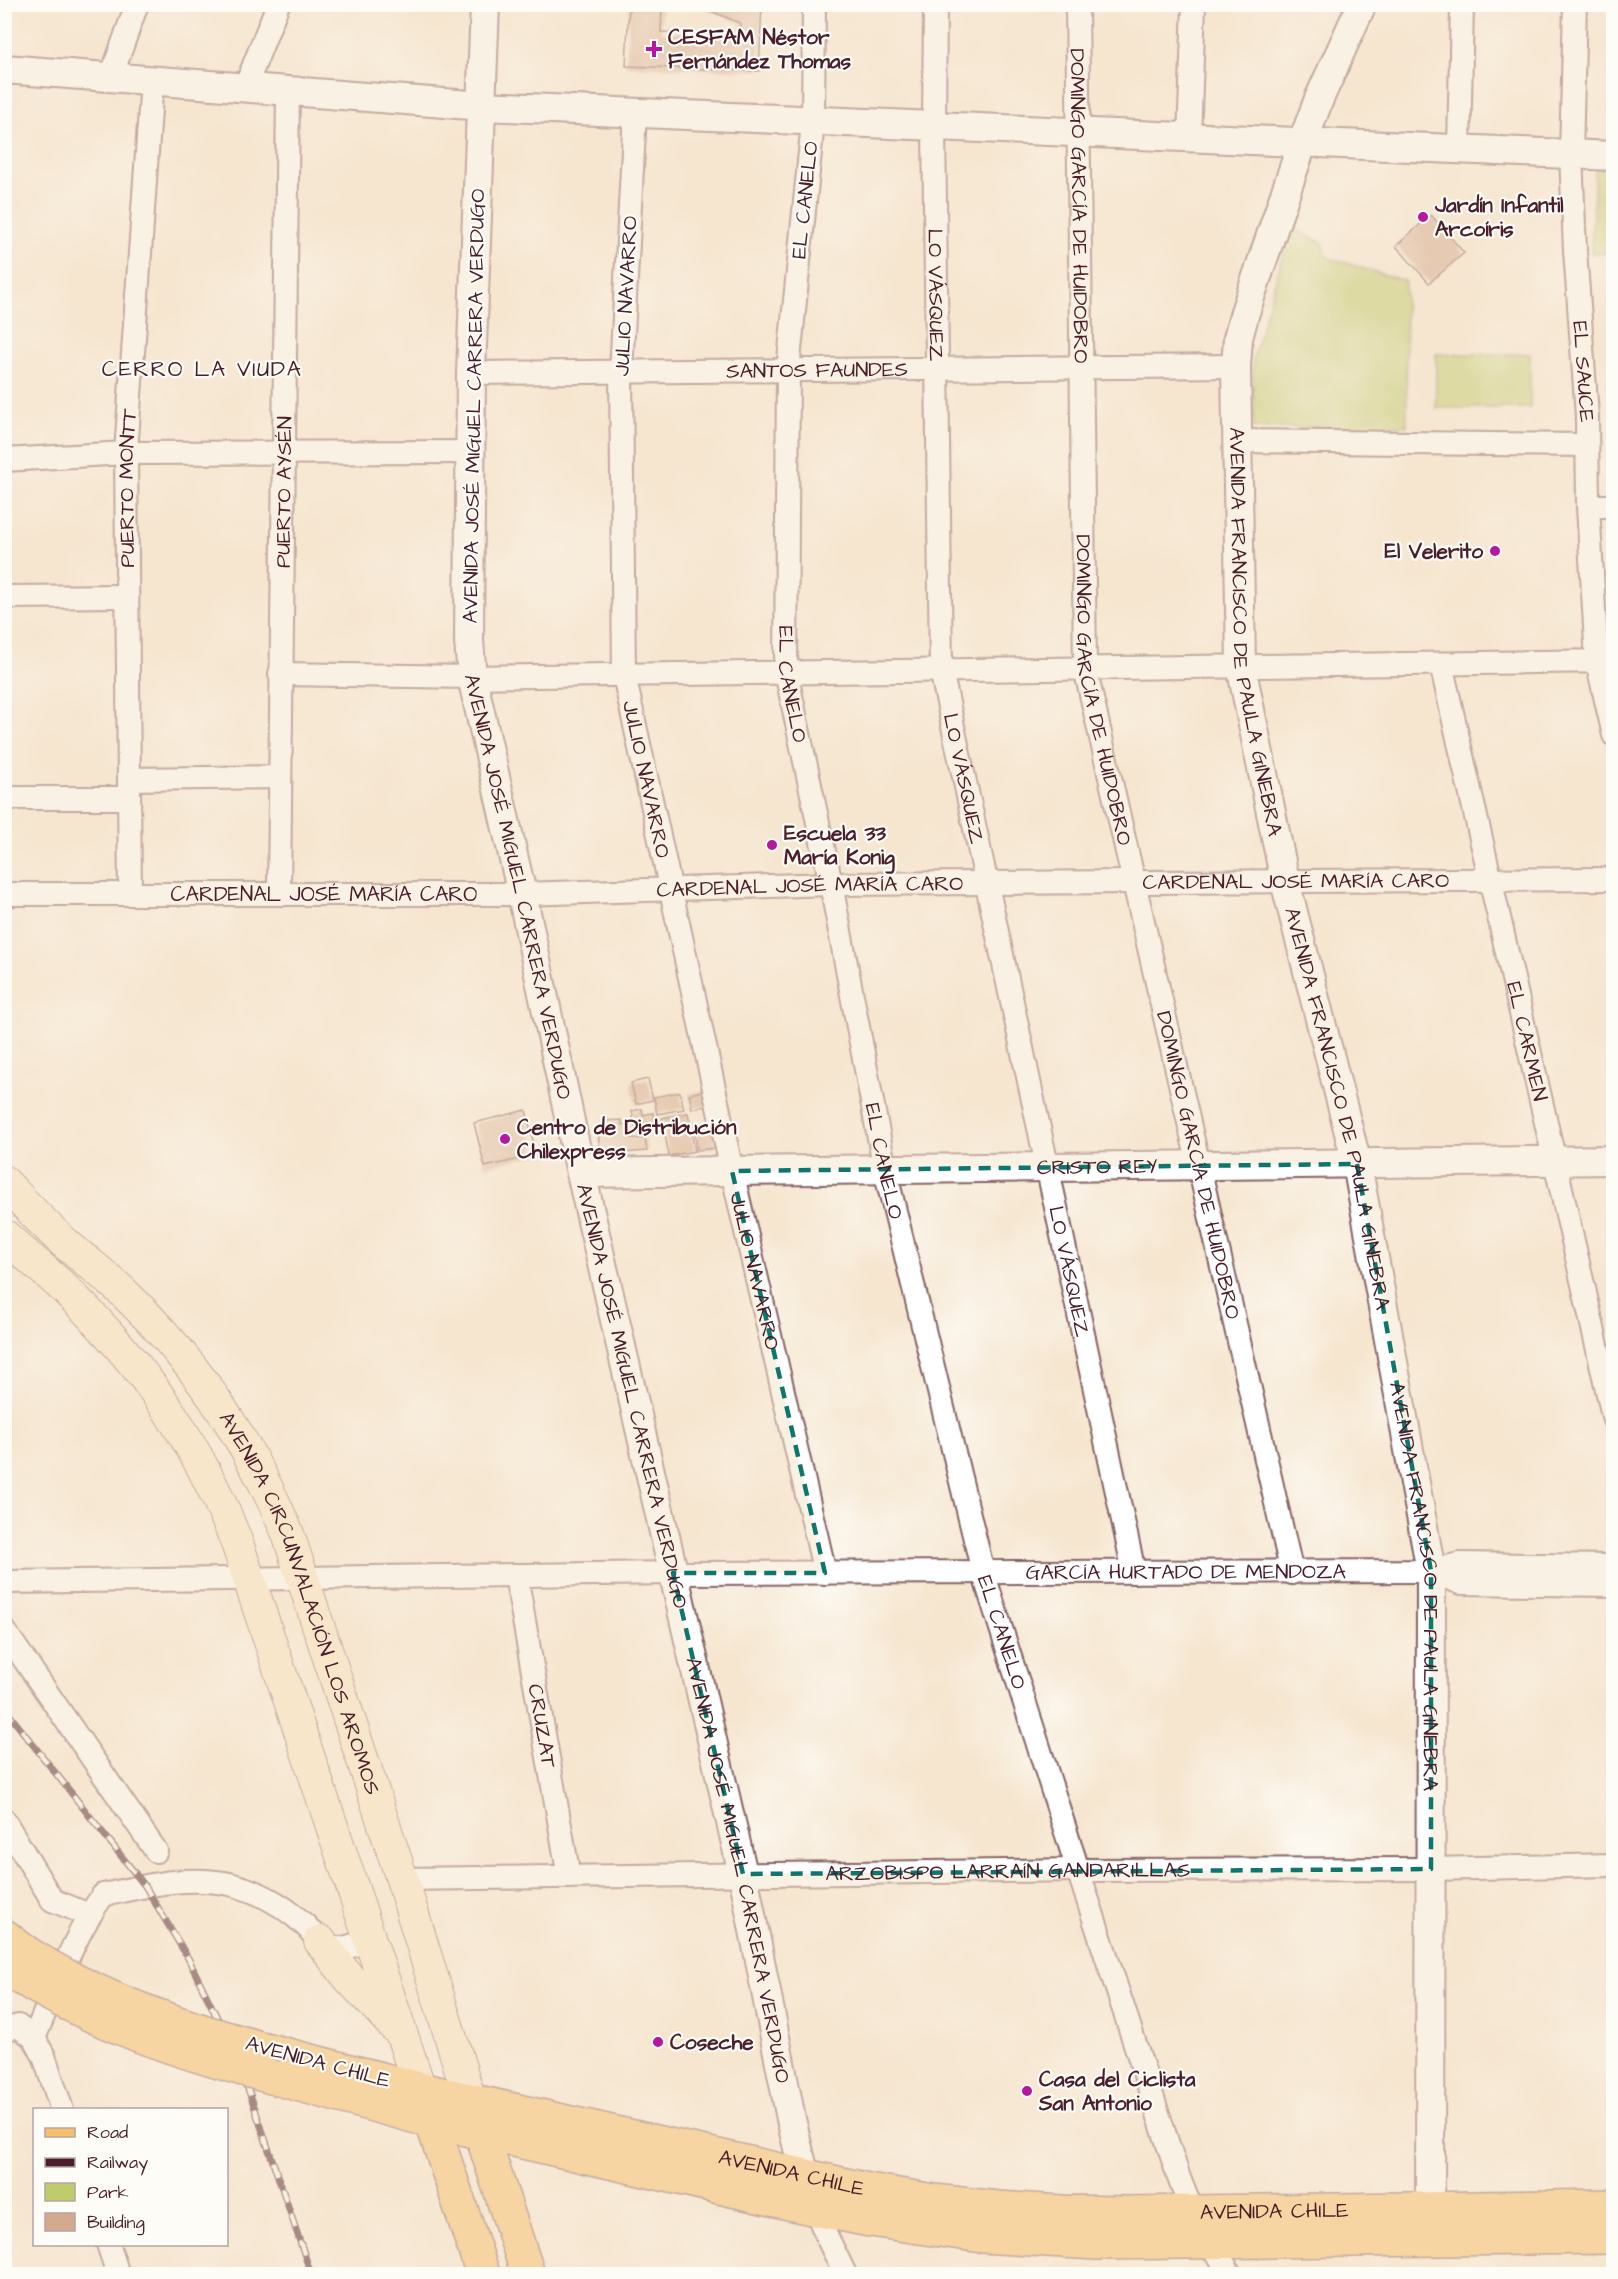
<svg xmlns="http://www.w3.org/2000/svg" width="1618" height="2279" viewBox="0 0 1618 2279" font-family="'Architects Daughter',sans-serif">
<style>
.green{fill:#bfcc6e;stroke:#84764c;stroke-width:1.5}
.building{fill:#d5a98e}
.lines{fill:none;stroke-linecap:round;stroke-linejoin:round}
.minor-casing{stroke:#866565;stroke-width:26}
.tertiary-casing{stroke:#866565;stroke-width:32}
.secondary-casing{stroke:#866565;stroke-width:34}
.primary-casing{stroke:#866565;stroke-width:36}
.trunk-casing{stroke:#866565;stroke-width:36}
.minor{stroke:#fff;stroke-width:22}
.tertiary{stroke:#fff;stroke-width:28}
.secondary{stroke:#fbe6c4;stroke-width:32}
.primary{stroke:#f6c06b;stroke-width:33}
.trunk{stroke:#f6c06b;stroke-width:33}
.rail-casing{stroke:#4a1f2b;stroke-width:7}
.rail{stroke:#fdfcf7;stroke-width:4.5;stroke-dasharray:14;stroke-linecap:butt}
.trunk-bridge-casing{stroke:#866565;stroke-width:36;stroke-linecap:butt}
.trunk-bridge{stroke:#f6c06b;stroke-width:33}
.marked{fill:none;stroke:#0f766e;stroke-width:4.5;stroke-dasharray:12 8;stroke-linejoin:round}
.poi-dot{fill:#b5179e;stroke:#fdfcf7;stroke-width:2}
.labels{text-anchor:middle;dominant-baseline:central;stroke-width:4.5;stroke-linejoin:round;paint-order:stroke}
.poi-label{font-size:21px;font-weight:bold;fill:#4a1f2b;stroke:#fdfcf7;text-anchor:start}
.street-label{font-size:21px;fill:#4a1f2b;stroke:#fdfcf7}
.neighbourhood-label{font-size:22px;letter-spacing:1.5px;fill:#4a1f2b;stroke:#fdfcf7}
</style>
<rect width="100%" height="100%" fill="#fdfcf7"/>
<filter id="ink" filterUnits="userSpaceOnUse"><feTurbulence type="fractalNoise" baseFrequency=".0167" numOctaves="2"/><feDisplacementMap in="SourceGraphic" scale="12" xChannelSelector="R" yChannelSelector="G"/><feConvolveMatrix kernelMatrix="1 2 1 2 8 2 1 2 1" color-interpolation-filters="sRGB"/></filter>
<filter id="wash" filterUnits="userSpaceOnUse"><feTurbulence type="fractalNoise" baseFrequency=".008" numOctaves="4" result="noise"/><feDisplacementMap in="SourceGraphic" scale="24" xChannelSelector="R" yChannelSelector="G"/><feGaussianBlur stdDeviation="1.35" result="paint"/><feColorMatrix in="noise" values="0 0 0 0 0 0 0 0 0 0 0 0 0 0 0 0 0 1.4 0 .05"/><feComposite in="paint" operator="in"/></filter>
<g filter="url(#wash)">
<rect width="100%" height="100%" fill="#f6e6d0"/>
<g class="green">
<polygon points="1595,169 1613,170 1613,253 1591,253"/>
<polygon points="1291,228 1323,243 1326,257 1405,281 1407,426 1254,428 1253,358"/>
<rect x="1436" y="354" width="94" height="54"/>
</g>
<g id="blocks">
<g class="building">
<polygon points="629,4 669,4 662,7 661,32 740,36 740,23 694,4 762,4 759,71 626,66"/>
<polygon points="1431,215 1464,253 1429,283 1396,246"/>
<polygon points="648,1079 653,1100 636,1104 631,1083"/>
<polygon points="706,1090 710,1105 692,1109 689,1094"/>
<polygon points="680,1092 684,1109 657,1114 654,1097"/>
<polygon points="642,1109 643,1115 653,1113 656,1131 636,1134 632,1111"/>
<polygon points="526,1110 536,1155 485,1167 474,1123"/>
<polygon points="688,1113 695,1151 669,1156 662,1118"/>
<polygon points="622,1120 622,1125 629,1124 630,1138 645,1139 647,1151 607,1154 599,1143 598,1129 602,1129 601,1121"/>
<polygon points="714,1122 716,1148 697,1150 694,1124"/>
</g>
</g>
</g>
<g filter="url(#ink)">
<use href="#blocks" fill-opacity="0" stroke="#866565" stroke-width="1.5"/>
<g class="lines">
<defs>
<g id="minor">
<path id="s1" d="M814,4L813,122L788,370L786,672L831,884L885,1170L983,1572L1078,1870L1179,2178L1192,2211L1230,2274"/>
<path id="s2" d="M935,4L934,127L941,670L1134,1572"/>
<path id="s3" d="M1077,4L1085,668L1292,1573"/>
<path id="s4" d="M1575,4L1571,154L1575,250L1587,416L1588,506L1597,661L1614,735"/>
<polyline points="111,77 137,4"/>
<polyline points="245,88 278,4"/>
<path id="s5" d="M635,113L621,372L624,675L732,1171L825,1573"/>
<polyline points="1189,139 1194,4"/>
<polyline points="1459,150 1462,4"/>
<path id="s6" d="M471,373L1236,366"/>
<polyline points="1237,441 1587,445"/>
<polyline points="4,460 126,453 470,452"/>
<polyline points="1588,506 1614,506"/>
<polyline points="4,597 127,596"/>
<path id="s7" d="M1441,664L1614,1420"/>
<polyline points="280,674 472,677 1614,661"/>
<polyline points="129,779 280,777"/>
<polyline points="4,798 129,798"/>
<path id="s8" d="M4,894H522L831,884L1614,879"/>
<path id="s9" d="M130,894L126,453L152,81"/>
<path id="s10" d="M279,894L288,91"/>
<polyline points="1431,1571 1461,1583 1614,1585"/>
<path id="s11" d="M516,1575L569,1877"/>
<path id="s12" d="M4,1582L673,1573L1431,1571L1459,1564L1614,1566"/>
<polyline points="4,1630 156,1851"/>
<polyline points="4,1820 52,1900 89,1915"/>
<path id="s13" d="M402,1879L1078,1870L1431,1869L1614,1865"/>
<polyline points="4,2030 18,2026 34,2038 44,2056 62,2110"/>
<path d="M34,2038C55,1990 72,1938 103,1895C146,1886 186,1875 230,1884C258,1891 285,1906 306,1926C313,1933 319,1943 330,1947C342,1951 358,1944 369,1939"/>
<polyline points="812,2199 826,2235 845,2274"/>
<polyline points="108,2244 118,2274"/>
</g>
<g id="tertiary">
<path id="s14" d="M485,4L471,373L469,641L472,677L522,894L581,1173L743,1874L791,2119L805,2177"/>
<path id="s15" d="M1362,4L1319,99L1302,144L1245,312L1238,338L1236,366L1241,666L1285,881L1357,1164L1431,1571L1430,2230"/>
<polyline points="4,69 483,106 1614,156"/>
<path id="s16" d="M581,1173L1614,1160"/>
</g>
<g id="secondary">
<path id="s17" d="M4,1182C24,1203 44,1225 66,1244C87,1262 109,1278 128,1297C199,1365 250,1444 288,1534L402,1879L470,2100"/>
<path d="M4,1235C24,1254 46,1271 66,1290C144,1365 200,1445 238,1546L420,2089"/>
<polyline points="320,1941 349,1978 396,2028"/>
</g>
<g id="primary">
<polyline points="423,2096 483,2274"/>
<polyline points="473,2108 528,2274"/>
</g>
<g id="trunk">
<polyline points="4,1936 24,1951"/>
<path id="s18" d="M264,2049L420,2089L869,2190L934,2201L998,2208L1063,2212L1127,2213L1614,2206"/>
<polyline points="275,2078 431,2121 815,2209 870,2220 982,2236 1096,2243 1614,2237"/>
</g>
</defs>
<use href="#minor" class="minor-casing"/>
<use href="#tertiary" class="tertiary-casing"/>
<use href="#secondary" class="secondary-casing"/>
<use href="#primary" class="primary-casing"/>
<use href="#trunk" class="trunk-casing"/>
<use href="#minor" class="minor"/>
<use href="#tertiary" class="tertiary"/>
<use href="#secondary" class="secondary"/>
<use href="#primary" class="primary"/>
<use href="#trunk" class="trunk"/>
<defs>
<polyline id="rail" points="4,1708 145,1886 188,1958 231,2046 251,2097 311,2274"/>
</defs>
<use href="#rail" class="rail-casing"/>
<use href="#rail" class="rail"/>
<defs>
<g id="trunk-bridge">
<path d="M24,1951C98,1999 180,2026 264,2049"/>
<path d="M16,1975C101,2027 179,2052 275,2078"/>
</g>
</defs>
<use href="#trunk-bridge" class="trunk-bridge-casing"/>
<use href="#trunk-bridge" class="trunk-bridge"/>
</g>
</g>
<path d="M0 0H1618V2279H0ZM1357,1164L1431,1571V1869L743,1874L673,1573H825L732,1171Z" fill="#f6e6d0" fill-opacity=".55" fill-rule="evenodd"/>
<path class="marked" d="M1357,1164L1431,1571V1869L743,1874L673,1573H825L732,1171Z"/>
<g class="poi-dot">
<path d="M651 40h6v6h6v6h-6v6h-6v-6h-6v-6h6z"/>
<circle cx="1423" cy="217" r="6"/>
<circle cx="1495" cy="551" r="6"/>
<circle cx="772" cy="845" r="6"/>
<circle cx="505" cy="1139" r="6"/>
<circle cx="658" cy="2042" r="6"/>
<circle cx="1027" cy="2091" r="6"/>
</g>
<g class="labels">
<g class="poi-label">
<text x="668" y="37">CESFAM Néstor<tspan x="668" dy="24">Fernández Thomas</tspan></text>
<text x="1435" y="205">Jardín Infantil<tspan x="1435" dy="24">Arcoíris</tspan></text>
<text x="1483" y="551" text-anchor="end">El Velerito</text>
<text x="784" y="833">Escuela 33<tspan x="784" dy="24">María Konig</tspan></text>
<text x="517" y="1127">Centro de Distribución<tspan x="517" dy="24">Chilexpress</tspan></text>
<text x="670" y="2042">Coseche</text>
<text x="1039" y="2079">Casa del Ciclista<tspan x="1039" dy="24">San Antonio</tspan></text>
</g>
<g class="street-label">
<text transform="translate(805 200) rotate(-84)">EL CANELO</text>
<text stroke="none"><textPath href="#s3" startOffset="202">DOMINGO GARCÍA DE HUIDOBRO</textPath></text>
<text stroke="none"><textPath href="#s2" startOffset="291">LO VÁSQUEZ</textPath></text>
<text transform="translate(626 296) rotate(-87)">JULIO NAVARRO</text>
<text stroke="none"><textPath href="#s6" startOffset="346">SANTOS FAUNDES</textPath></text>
<text stroke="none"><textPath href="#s4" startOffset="368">EL SAUCE</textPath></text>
<text transform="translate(474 406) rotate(-89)">AVENIDA JOSÉ MIGUEL CARRERA VERDUGO</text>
<text stroke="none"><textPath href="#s9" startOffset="406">PUERTO MONTT</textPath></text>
<text stroke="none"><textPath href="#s10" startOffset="402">PUERTO AYSÉN</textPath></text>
<text stroke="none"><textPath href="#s15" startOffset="652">AVENIDA FRANCISCO DE PAULA GINEBRA</textPath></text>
<text stroke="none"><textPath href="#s1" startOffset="682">EL CANELO</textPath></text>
<text stroke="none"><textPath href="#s3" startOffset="688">DOMINGO GARCÍA DE HUIDOBRO</textPath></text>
<text stroke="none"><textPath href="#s2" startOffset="777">LO VÁSQUEZ</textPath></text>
<text stroke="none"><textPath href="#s5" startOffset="669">JULIO NAVARRO</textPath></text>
<text stroke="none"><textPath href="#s8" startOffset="1292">CARDENAL JOSÉ MARÍA CARO</textPath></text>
<text stroke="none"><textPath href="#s14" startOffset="888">AVENIDA JOSÉ MIGUEL CARRERA VERDUGO</textPath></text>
<text stroke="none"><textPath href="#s8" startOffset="806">CARDENAL JOSÉ MARÍA CARO</textPath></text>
<text stroke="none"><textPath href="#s8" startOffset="320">CARDENAL JOSÉ MARÍA CARO</textPath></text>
<text stroke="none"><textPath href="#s7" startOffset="387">EL CARMEN</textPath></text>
<text stroke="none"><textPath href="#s15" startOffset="1138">AVENIDA FRANCISCO DE PAULA GINEBRA</textPath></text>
<text stroke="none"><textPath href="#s1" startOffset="1168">EL CANELO</textPath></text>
<text stroke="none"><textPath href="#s3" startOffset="1174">DOMINGO GARCÍA DE HUIDOBRO</textPath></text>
<text stroke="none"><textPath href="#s16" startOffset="516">CRISTO REY</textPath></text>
<text stroke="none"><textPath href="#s2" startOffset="1281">LO VÁSQUEZ</textPath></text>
<text stroke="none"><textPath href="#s5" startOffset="1173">JULIO NAVARRO</textPath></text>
<text stroke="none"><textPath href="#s14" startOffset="1410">AVENIDA JOSÉ MIGUEL CARRERA VERDUGO</textPath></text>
<text stroke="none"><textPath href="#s12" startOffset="1182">GARCÍA HURTADO DE MENDOZA</textPath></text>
<text stroke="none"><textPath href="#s15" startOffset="1624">AVENIDA FRANCISCO DE PAULA GINEBRA</textPath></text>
<text stroke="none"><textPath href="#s17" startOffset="526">AVENIDA CIRCUNVALACIÓN LOS AROMOS</textPath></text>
<text stroke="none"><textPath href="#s1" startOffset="1654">EL CANELO</textPath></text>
<text stroke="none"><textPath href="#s11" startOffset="153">CRUZAT</textPath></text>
<text stroke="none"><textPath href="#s14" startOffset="1896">AVENIDA JOSÉ MIGUEL CARRERA VERDUGO</textPath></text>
<text stroke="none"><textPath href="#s13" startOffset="606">ARZOBISPO LARRAÍN GANDARILLAS</textPath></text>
<text transform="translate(318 2062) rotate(15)">AVENIDA CHILE</text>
<text stroke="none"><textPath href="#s18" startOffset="542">AVENIDA CHILE</textPath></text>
<text stroke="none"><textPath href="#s18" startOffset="1028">AVENIDA CHILE</textPath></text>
</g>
<g class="neighbourhood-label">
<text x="202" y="369">CERRO LA VIUDA</text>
</g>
</g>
<rect width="1618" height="2279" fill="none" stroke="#fdfcf7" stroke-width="24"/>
<rect x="33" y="2108" width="195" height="138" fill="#fdfcf7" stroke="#b5a4a5" stroke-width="1.5"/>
<rect x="45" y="2128" width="30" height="9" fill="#f6c06b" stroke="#b5a4a5" stroke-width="1.5"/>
<text x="87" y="2138" font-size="18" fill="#4a1f2b">Road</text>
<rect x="45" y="2158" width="30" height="9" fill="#4a1f2b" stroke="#b5a4a5" stroke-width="1.5"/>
<text x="87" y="2168" font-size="18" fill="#4a1f2b">Railway</text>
<rect x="45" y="2183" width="30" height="18" fill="#bfcc6e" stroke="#b5a4a5" stroke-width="1.5"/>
<text x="87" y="2198" font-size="18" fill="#4a1f2b">Park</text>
<rect x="45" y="2213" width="30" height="18" fill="#d5a98e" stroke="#b5a4a5" stroke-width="1.5"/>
<text x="87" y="2228" font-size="18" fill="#4a1f2b">Building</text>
</svg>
